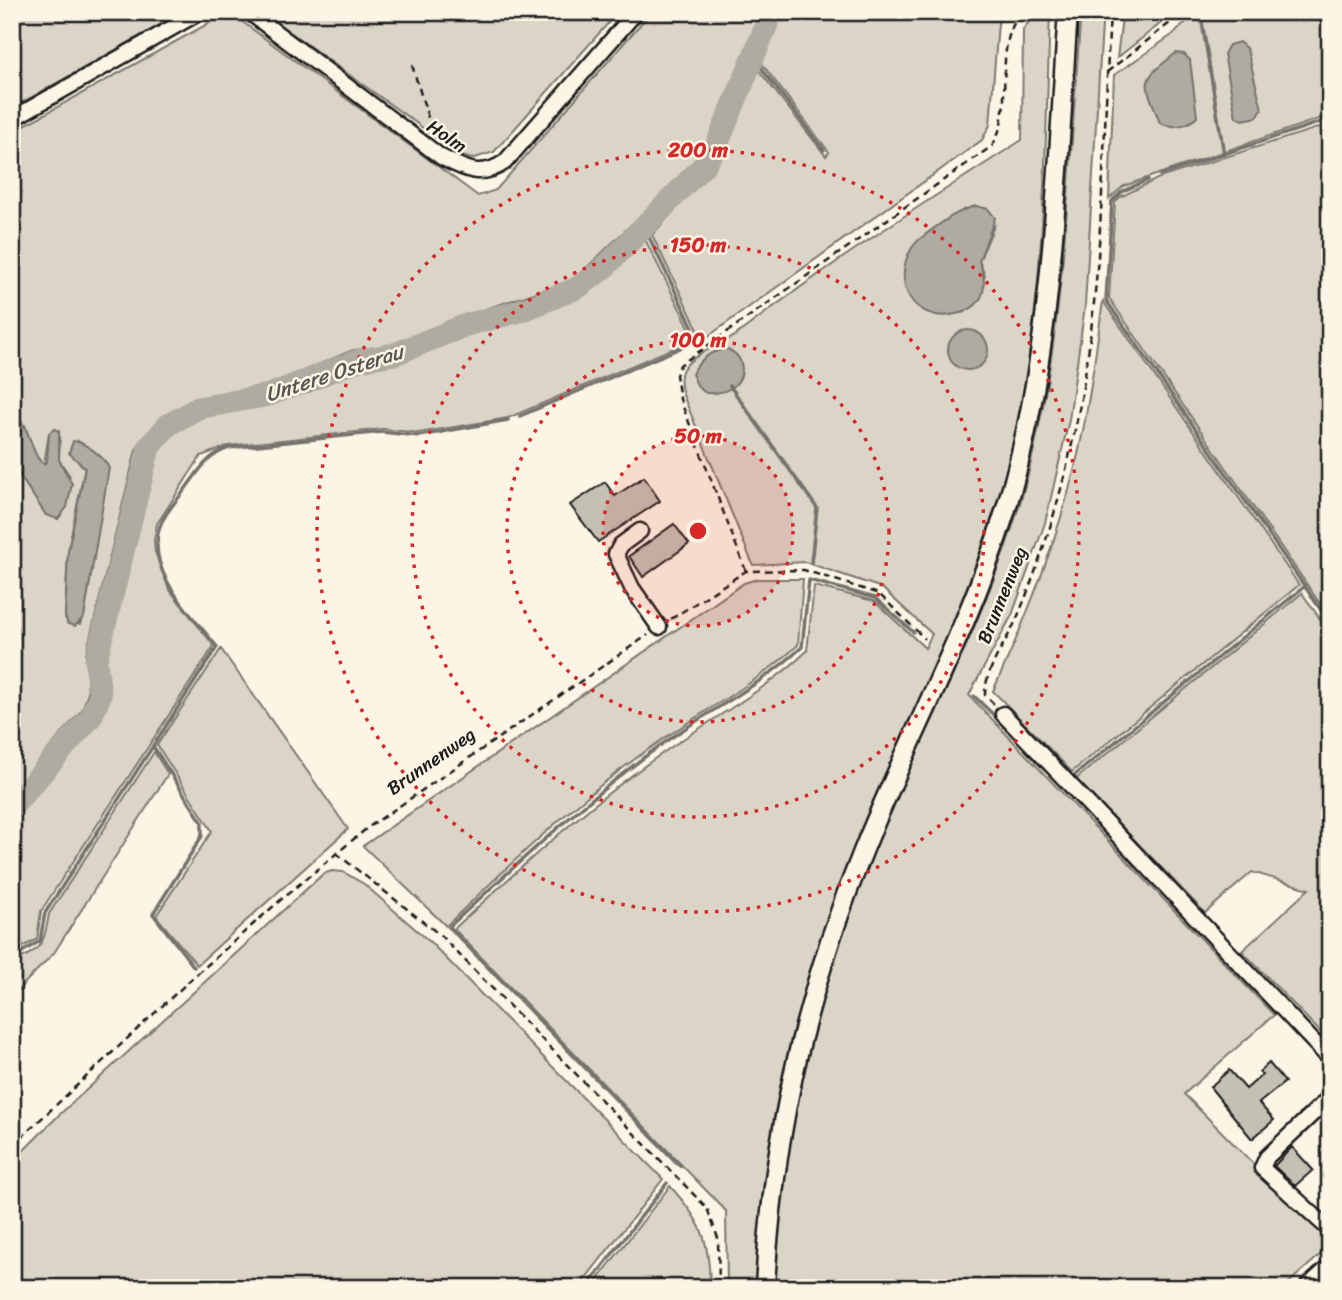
<svg xmlns="http://www.w3.org/2000/svg" width="1342" height="1300" viewBox="0 0 1342 1300" font-family="Sriracha,sans-serif">
<style>
.green{fill:#dbd5c8;stroke:#7c7872;stroke-width:2;fill-rule:evenodd}
.water{fill:#b0aba1;stroke:#75726c;stroke-width:2}
.lines{fill:none;stroke-linecap:round;stroke-linejoin:round}
.stream{stroke:#75726c;stroke-width:3.5}
.river{stroke:#b0aba1;stroke-width:23}
.building{fill:#c4c0b3;stroke:#1c1c1c;stroke-width:2}
.minor-casing{stroke:#1c1c1c;stroke-width:19}
.major-casing{stroke:#1c1c1c;stroke-width:23}
.path{stroke:#1c1c1c;stroke-width:2.5;stroke-dasharray:7 5;stroke-linecap:butt}
.minor{stroke:#fcf5e5;stroke-width:14}
.major{stroke:#fcf5e5;stroke-width:18}
.ring{fill:none;stroke:#d62828;stroke-width:3.5;stroke-dasharray:3.5 7}
.labels{text-anchor:middle;dominant-baseline:central;stroke-width:5;stroke-linejoin:round;paint-order:stroke}
.street-label{font-size:19px;fill:#1c1c1c;stroke:#fcf5e5}
.water-label{font-size:21px;font-style:italic;fill:#575551;stroke:#fcf5e5}
.centre{fill:#d62828;stroke:#fcf5e5;stroke-width:3.5}
.ring-label{font-size:21px;text-anchor:middle;font-weight:bold;fill:#d62828;stroke:#fcf5e5;stroke-width:5;stroke-linejoin:round;paint-order:stroke}
</style>
<rect width="100%" height="100%" fill="#fcf5e5"/>
<filter id="ink" filterUnits="userSpaceOnUse"><feTurbulence type="fractalNoise" baseFrequency=".0143" numOctaves="2"/><feDisplacementMap in="SourceGraphic" scale="14" xChannelSelector="R" yChannelSelector="G"/><feConvolveMatrix kernelMatrix="1 2 1 2 8 2 1 2 1" color-interpolation-filters="sRGB"/></filter>
<g filter="url(#ink)">
<g class="green">
<polygon points="12,12 183,12 12,108"/>
<path d="M229,12L478,196L496,190L651,12H764L700,158L574,280L461,317L394,346L353,350L262,388L191,400L144,437L136,450L86,654L88,693L82,710L12,792V460L14,467L46,515L70,476L59,460L60,437L49,433L44,465L36,458L25,425L12,422V132ZM78,441L102,458L108,468L84,617L80,624H68L65,617L68,551L85,467Z"/>
<polygon points="262,12 618,12 494,152 472,159 462,156"/>
<polygon points="778,12 1005,12 998,23 990,125 982,140 703,340 652,235 710,171 757,68 826,156 829,152 759,60"/>
<path d="M1037,12H1050C1044,175 1046,342 998,499C959,626 895,744 847,868C795,1001 763,1145 756,1288H727L726,1211L454,929C522,866 590,803 667,750C714,717 765,691 807,651L814,586L874,601L925,648L932,634L882,588L805,562L753,565L683,395C680,385 678,373 686,365C699,351 720,346 736,335C827,265 925,202 1022,140L1023,29ZM994,226L979,261L985,276L965,312C937,318 923,314 907,289Z"/>
<path d="M1081,12H1090L1102,25L1085,306L1069,420L1045,523L1012,615L969,695L1274,1015L1184,1094L1330,1241V1246L1283,1288H800L792,1280V1288H774C779,1144 816,995 869,861C919,738 986,622 1023,493C1066,338 1068,172 1081,12Z"/>
<polygon points="1130,12 1175,12 1117,58 1122,18"/>
<polygon points="1196,12 1330,12 1330,115 1124,186 1109,199 1114,75 1175,33"/>
<polygon points="1330,124 1330,618 1109,298 1115,202 1120,197 1159,178"/>
<polygon points="645,239 695,339 508,418 419,433 383,429 228,446 201,456 157,524 154,540 155,552 169,589 214,646 41,911 37,939 12,953 12,815 101,712 96,658 153,445 196,412 258,405 306,393 360,369 419,355 469,332 528,317 580,297"/>
<path d="M1103,301L1299,585L1072,772L993,691C1024,624 1051,556 1070,486C1087,426 1094,363 1103,301Z"/>
<path d="M757,579H803L798,645C756,684 706,709 659,742C581,795 514,861 446,926L363,846L744,583Z"/>
<polygon points="1302,593 1330,633 1330,1042 1242,951 1309,889 1252,872 1205,913 1076,779"/>
<polygon points="221,649 348,829 197,965 156,916 212,831 157,745"/>
<path d="M154,752L168,774L54,953L12,996V963C42,948 43,947 49,914Z"/>
<polygon points="332,871 343,872 364,884 430,942 663,1179 578,1288 12,1288 12,1162 59,1115 323,874"/>
<path d="M670,1186C703,1223 709,1238 710,1288H591Z"/>
</g>
<g class="water">
<polygon points="1239,42 1247,49 1262,109 1257,117 1243,120 1236,117 1224,54 1229,45"/>
<path d="M1176,53L1184,54L1190,60L1197,117C1188,126 1172,129 1160,123C1144,79 1138,83 1176,53Z"/>
<path d="M976,206L988,209L995,218L979,261C989,286 985,308 956,314C946,316 939,317 929,313C895,300 897,253 925,235C941,223 956,211 976,206Z"/>
<circle cx="968" cy="350" r="20"/>
<path d="M727,349C746,356 747,380 729,389C722,393 714,393 706,393L698,387L692,374C700,359 710,351 727,349Z"/>
<path d="M19,419C32,432 31,456 44,464L47,461L49,433L54,429L59,431V460L72,484L67,507L58,519L46,515L14,467L12,422Z"/>
<path d="M73,441C85,442 103,456 109,468L84,617L75,626L68,624L65,617L68,551L85,468L69,453Z"/>
</g>
<g class="lines">
<g class="stream">
<polyline points="1201,16 1224,154"/>
<polyline points="752,56 824,150"/>
<polyline points="1160,175 1330,119"/>
<polyline points="1148,180 1123,191 1112,201 1106,300 1330,623"/>
<polyline points="730,386 817,508 811,563"/>
<polyline points="520,416 699,340 645,229"/>
<polyline points="974,696 1001,722"/>
<polyline points="153,746 202,822 202,836 153,914 194,967"/>
<polyline points="1075,775 1305,586"/>
<path d="M12,958L40,941L45,913L217,647C192,615 144,571 160,526C164,514 176,501 184,491C198,472 207,455 229,448L382,432L419,436L508,420"/>
<path d="M680,1166L449,927C517,864 584,801 658,747C706,712 759,687 802,647L809,580L875,598L913,632"/>
<polyline points="586,1288 667,1183"/>
</g>
<polyline class="river" points="12,807 91,717 100,696 96,660 149,447 168,425 198,408 269,395 359,360 395,354 466,325 524,310 577,288 603,269 705,164 716,147 772,12"/>
</g>
<g class="building">
<polygon points="644,477 660,501 598,542 570,505 605,482 615,496"/>
<polygon points="674,524 689,544 643,577 629,556"/>
<polygon points="1269,1063 1285,1082 1259,1103 1274,1120 1252,1139 1210,1087 1229,1070 1246,1089 1262,1075 1259,1072"/>
<polygon points="1292,1147 1313,1170 1295,1186 1274,1166"/>
</g>
<g class="lines">
<defs>
<g id="minor">
<path d="M249,12L441,157C464,169 481,179 505,162L636,12"/>
<polyline points="12,119 200,12"/>
<polyline points="640,531 621,545 616,554 632,588 659,627"/>
<polyline points="1003,714 1330,1059"/>
<polyline points="1330,1097 1267,1157 1262,1168 1330,1230"/>
<polyline points="1306,1288 1330,1266"/>
</g>
<path id="major" d="M765,1288C772,1138 807,988 864,849C910,736 969,628 1005,512C1055,351 1056,179 1068,12"/>
</defs>
<use href="#minor" class="minor-casing"/>
<use href="#major" class="major-casing"/>
<g class="path">
<polyline points="412,65 433,134"/>
<polyline points="1107,72 1184,12"/>
<path d="M746,571L680,399L676,375L680,365L992,146C1017,107 990,47 1022,12"/>
<polyline points="671,619 746,571 804,570 879,594 925,639"/>
<path d="M994,704L985,695C985,668 1007,642 1017,618C1043,557 1063,489 1076,425C1103,294 1103,146 1110,12"/>
<polyline points="336,853 440,935 707,1208 718,1238 719,1288"/>
<polyline points="12,1146 188,982 284,897 366,829 648,635"/>
</g>
<use href="#minor" class="minor"/>
<use href="#major" class="major"/>
</g>
</g>
<circle cx="698" cy="531" r="95" fill="#d62828" fill-opacity=".12"/>
<g class="ring">
<circle cx="698" cy="531" r="95"/>
<circle cx="698" cy="531" r="191"/>
<circle cx="698" cy="531" r="286"/>
<circle cx="698" cy="531" r="381"/>
</g>
<g class="labels">
<g class="street-label">
<text transform="translate(447 136) rotate(34)">Holm</text>
<text transform="translate(1002 595) rotate(-68)">Brunnenweg</text>
<text transform="translate(431 761) rotate(-35)">Brunnenweg</text>
</g>
<g class="water-label">
<text transform="translate(334 373) rotate(-18)">Untere Osterau</text>
</g>
</g>
<circle cx="698" cy="531" r="10" class="centre"/>
<g class="ring-label">
<text x="698" y="157">200 m</text>
<text x="698" y="252">150 m</text>
<text x="698" y="347">100 m</text>
<text x="698" y="443">50 m</text>
</g>
<rect width="1342" height="1300" fill="none" stroke="#fcf5e5" stroke-width="42"/>
<rect x="21" y="21" width="1300" height="1258" fill="none" stroke="#1c1c1c" stroke-width="2.5" filter="url(#ink)"/>
</svg>
